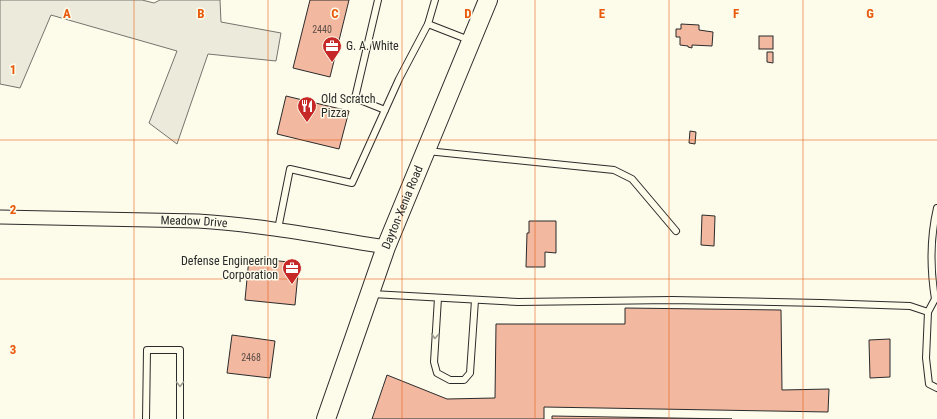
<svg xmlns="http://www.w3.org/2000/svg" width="937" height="419" viewBox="0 0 937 419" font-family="'Roboto Condensed',sans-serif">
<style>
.green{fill:#ecebdb;stroke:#74746e}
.building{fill:#f2b8a0;stroke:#2b2b2b}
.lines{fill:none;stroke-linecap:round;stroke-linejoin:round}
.service-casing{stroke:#2b2b2b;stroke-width:8}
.minor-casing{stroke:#2b2b2b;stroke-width:15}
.secondary-casing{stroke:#2b2b2b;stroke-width:20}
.service{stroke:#fdfbea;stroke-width:6}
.minor{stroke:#fdfbea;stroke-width:13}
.secondary{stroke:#fdfbea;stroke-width:18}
.oneway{stroke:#9e9d94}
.grid{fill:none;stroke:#e8590c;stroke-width:1;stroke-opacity:0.55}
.labels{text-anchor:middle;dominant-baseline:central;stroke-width:3;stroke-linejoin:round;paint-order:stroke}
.number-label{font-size:10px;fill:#5d4e48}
.poi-label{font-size:12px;fill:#2b2b2b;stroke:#fdfbea;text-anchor:start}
.street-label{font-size:12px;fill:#2b2b2b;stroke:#fdfbea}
.grid-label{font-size:13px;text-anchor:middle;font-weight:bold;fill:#e8590c;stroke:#fdfbea;stroke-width:3;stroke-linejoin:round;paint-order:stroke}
</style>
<rect width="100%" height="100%" fill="#fdfbea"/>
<polygon class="green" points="0,0 142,0 154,3 160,0 220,0 221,22 281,33 276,61 208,54 177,144 149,123 177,51 51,15 20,88 0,84"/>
<g class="building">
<polygon points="310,0 349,0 330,77 293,68"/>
<polygon points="681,24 699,25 699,30 713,32 712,46 692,45 692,48 688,47 688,46 680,45 680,37 676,37 676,29 681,29"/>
<rect x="759" y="36" width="14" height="13"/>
<polygon points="767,52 773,52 773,63 767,62"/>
<polygon points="286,96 349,111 339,149 277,134"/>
<polygon points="690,131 696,132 695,144 689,143"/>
<polygon points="702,215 715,216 714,246 701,245"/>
<polygon points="529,221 556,221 556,253 545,252 545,267 526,267 527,233 529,233"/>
<polygon points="249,258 299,263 295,305 245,300"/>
<polygon points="625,308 781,310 782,390 829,389 828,412 544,407 544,419 372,419 387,375 447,399 495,398 496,324 625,324"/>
<polygon points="232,335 275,341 270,378 227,373"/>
<polygon points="890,339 890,377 870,378 869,340"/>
<polygon points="552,416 732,419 552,419"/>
</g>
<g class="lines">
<defs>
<g id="service">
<polyline points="378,0 355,98 385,110"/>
<polyline points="428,24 435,0"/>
<polyline points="427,151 614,170 632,179 676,231"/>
<path d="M937,208C930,238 930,268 935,299H937"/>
<polyline points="278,229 290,169 352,183 399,79 428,24 469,40"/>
<polyline points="372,294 518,302 672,300 821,303 910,306 928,312"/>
<polyline points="438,298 434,362 437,373 450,380 464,380 470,373 475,300"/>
<polyline points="935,299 928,312 926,358 929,384 937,388"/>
<polyline points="146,419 147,350 180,350 180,419"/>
</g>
<g id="minor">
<path id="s1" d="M0,217L198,221C262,225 324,237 386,247"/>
</g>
<g id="secondary">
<path id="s2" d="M326,419L386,247L488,0"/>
</g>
</defs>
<use href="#service" class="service-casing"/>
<use href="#minor" class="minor-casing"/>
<use href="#secondary" class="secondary-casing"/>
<use href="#service" class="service"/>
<use href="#minor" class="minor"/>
<use href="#secondary" class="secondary"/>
</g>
<defs><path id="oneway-chevron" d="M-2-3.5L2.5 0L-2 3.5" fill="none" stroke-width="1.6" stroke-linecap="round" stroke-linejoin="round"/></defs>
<g class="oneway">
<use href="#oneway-chevron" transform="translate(435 336) rotate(94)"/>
<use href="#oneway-chevron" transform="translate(180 384) rotate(90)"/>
</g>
<path class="grid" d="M134,0V419M268,0V419M402,0V419M535,0V419M669,0V419M803,0V419M0,140H937M0,279H937"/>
<defs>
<symbol id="office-pin" viewBox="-11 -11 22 30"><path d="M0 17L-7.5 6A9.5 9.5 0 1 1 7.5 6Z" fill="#c62828" stroke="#fdfbea"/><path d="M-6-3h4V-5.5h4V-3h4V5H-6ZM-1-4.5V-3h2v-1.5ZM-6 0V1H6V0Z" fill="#fff"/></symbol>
<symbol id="restaurant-pin" viewBox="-11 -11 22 30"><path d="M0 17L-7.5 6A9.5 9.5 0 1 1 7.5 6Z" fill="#c62828" stroke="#fdfbea"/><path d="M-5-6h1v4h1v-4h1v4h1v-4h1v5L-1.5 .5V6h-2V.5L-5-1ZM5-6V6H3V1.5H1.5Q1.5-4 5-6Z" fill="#fff"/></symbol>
</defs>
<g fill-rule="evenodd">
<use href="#office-pin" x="321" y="35" width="22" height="30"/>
<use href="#restaurant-pin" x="296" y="95" width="22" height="30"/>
<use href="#office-pin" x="281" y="257" width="22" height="30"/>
</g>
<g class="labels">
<g class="number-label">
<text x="322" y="29">2440</text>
<text x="251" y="357">2468</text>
</g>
<g class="poi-label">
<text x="346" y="46">G. A. White</text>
<text x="321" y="99">Old Scratch<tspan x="321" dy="14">Pizza</tspan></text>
<text x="278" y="261" text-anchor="end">Defense Engineering<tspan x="278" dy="14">Corporation</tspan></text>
</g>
<g class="street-label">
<text stroke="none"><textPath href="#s2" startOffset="225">Dayton-Xenia Road</textPath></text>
<text stroke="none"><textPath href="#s1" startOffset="194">Meadow Drive</textPath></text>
</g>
</g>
<g class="grid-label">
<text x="67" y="18">A</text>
<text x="201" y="18">B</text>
<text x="335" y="18">C</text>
<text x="468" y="18">D</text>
<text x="602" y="18">E</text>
<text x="736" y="18">F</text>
<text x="870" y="18">G</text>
<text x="13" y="74">1</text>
<text x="13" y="214">2</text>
<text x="13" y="354">3</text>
</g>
</svg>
